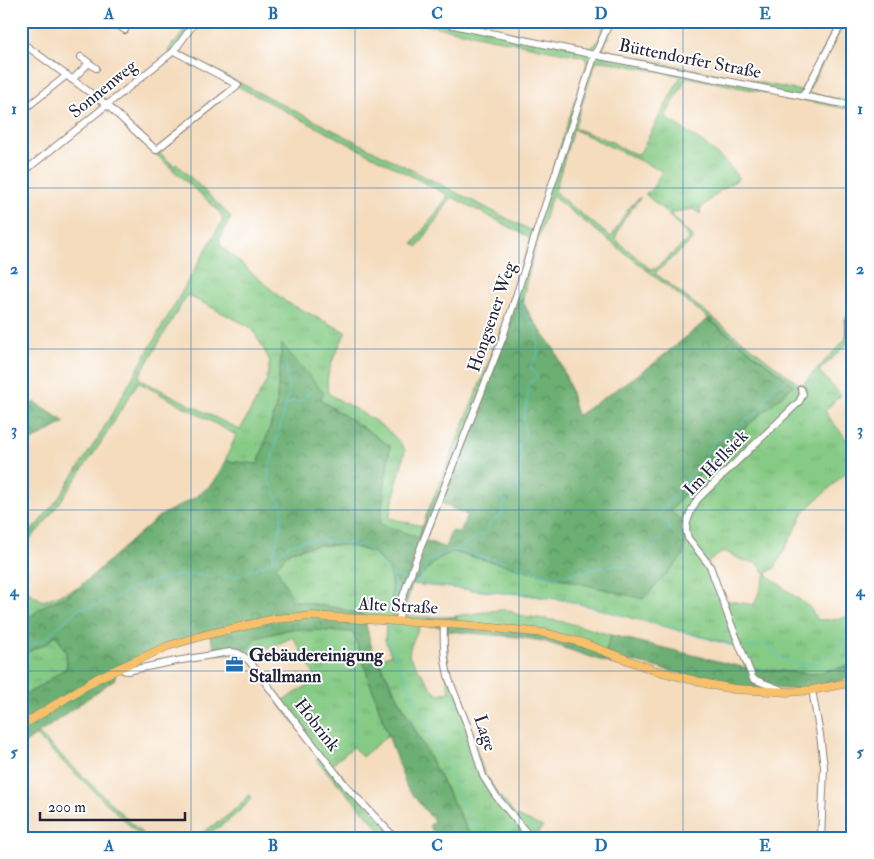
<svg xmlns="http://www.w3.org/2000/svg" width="874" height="859" viewBox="0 0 874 859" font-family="'IM FELL Double Pica',serif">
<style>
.grass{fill:url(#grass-tufts);stroke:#547660;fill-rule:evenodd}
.forest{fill:url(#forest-crowns);stroke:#476856;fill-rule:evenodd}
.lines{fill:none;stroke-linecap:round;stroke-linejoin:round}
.stream{stroke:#59c7cd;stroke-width:1}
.minor-casing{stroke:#8b7f7c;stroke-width:8}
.major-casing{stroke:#8b7f7c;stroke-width:9}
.minor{stroke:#fff;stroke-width:6}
.major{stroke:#f6c16b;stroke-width:8}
.grid{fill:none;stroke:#1f6fb2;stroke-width:1;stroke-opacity:0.55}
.labels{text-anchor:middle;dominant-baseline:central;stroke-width:4;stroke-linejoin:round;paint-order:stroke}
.street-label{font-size:18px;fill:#22223b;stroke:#fff}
.poi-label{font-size:18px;font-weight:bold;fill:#22223b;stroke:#fff;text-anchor:start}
.neatline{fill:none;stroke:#1f6fb2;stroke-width:2}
.grid-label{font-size:16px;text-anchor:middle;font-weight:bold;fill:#1f6fb2}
</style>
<defs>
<pattern id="grass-tufts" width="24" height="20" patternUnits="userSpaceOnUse" patternTransform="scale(1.25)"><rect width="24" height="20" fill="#86cb85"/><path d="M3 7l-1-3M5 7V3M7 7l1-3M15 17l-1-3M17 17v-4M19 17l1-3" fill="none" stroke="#73ae74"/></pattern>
<pattern id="forest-crowns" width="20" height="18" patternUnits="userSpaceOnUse" patternTransform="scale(1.25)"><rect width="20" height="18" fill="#6caf72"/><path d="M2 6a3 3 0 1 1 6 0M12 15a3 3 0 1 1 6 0" fill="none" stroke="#588e5f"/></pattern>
</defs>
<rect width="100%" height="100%" fill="#fff"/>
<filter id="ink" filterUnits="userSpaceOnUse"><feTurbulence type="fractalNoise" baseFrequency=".02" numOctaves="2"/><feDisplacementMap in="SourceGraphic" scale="10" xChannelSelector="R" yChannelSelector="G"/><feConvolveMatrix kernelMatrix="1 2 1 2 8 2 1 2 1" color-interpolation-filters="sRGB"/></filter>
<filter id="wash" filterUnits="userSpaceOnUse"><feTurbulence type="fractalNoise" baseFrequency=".0096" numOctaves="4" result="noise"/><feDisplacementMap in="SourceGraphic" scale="20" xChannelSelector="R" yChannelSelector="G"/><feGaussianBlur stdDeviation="1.12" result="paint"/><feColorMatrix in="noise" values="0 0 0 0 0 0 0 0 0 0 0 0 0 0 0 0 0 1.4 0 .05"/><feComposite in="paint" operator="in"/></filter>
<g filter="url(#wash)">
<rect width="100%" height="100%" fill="#f4dcbd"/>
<g class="grass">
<path d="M191,21H201L180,49L181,53L532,231L534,227L587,64L586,60L584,57L407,21H455L587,49C599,47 601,31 606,21H615L603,49L605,51L801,91L838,21H845L807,93L853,102V110L687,77L665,117C688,133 724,154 738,178L737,180L721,190L701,208L700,214L693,209L670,213L694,239L655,273L801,386L844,341C849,334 847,328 845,319L853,310V336L850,341L819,371L841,395L825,411L831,420L853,447V466L804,512L775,568L766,574L810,608L818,620L840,619L853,615V665L813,674L746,668L737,646L564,600L517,593H503L412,584L439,558L453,552L643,598L670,512L718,452L794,385L552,196L535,248L522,300L517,303L506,338L449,486L444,495L437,490L500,334L530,240L527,236L452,197L418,247L413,244L448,196V195L177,55L168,52L172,44L175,43ZM599,61L610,62L681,76L640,153L636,154L623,149L612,142L574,128L595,64ZM573,129L662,171L652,189L645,194L668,214L688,236L689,239L655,269H650L615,239C620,223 630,210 641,197C629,205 625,214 618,226C615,230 614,234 611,237L565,201L555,191ZM724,551L742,560L757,563L766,574L754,605L724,600L708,562Z"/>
<path d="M136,130L174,166L177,164L231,217L219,240L222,247L286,302L346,332C337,351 324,372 328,393C352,409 390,424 405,450L389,518L422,526L419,538L379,524L390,446L321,400L282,345L276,408L258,464L225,461L236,435L138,382L102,441L60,502L42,526L21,548V542L40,521L58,499L98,438L222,222L223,218L218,210L132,133ZM187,295L252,328L270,361L266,382L240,430L141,380L139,376Z"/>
<path d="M319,545H347L374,553L390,570L392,592L391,615L430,617L429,624L447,625L448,669L485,775L498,794L516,816L543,827L533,838H472L378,659L391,655L385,640L386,622L341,609L293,600L276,567L290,551ZM420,625L442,627L445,670L450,692L436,694L409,656L410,648Z"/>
<polygon points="21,588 43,601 78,588 65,597 45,605 21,624"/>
<polygon points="499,610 509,610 518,615 565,622 611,635 605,654 565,641 456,628 456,617 448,617"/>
<polygon points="291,629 353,632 388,735 362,757 353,747 332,765 354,790 399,838 388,838 316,760 320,756 279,703 317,680 293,637 244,660 235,654 216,654 256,638"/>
<polygon points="56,635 66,652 67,667 39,687 21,697 21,655 47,643"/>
<polygon points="38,733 147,838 143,838 36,736"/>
<path d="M249,794L252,797L245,806L229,820L202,838H194C213,825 235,814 249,794Z"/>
</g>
<g class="forest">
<path d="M522,300L531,317L556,352L569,385L577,416L652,365L708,319L794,385L718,452L670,511L683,522L685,543L683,556L643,599L453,552L439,558L412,584L403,616L391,615L392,592L390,570L374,553L347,545H319L290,551L276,567L293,600L341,609L364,616L372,649L472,838H438L429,826L434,821L407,788L388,735L353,632L291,629L256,638L249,648L216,654L209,633L115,668V679L21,746V697L39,687L67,667L66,652L56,635L47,643L21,655V624L45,605L65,597L78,588L158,517L194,498L210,486L221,470L225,461L258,464L276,408L282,344L323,392L321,400L390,446L380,524L419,538C424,522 429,506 437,490L444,494L450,486L506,338L517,303ZM439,502L467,515L460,533L451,531L445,548L425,540Z"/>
<polygon points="34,402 65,422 21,447 21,412"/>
<polygon points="430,617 457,617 456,627 523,632 565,641 605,654 611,635 746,668 813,674 853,665 853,677 833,683 813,687 789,689 734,687 631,661 628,666 609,663 543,641 518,637 446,631 447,626 429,624"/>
</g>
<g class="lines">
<g class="stream">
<polyline points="285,407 292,401 301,401 312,390"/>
<polyline points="21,425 38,415"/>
<path d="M272,487C267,481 268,477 269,470L288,396V384L285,363"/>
<polyline points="662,517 659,514 703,459 714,442 725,433 756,414 763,405 773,386 785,382"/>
<polyline points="454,550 486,533 491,522 503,514 503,506 506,501 502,499 501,496 504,493 519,487 517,481 522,458 518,447 526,436 523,419 528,400 528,389 529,383 536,379 537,374 531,369 531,365 538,356 537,332 522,308 524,294"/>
<polyline points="272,561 279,534 283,509 273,490"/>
<polyline points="514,566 555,577 616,565 633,568 669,530 670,527 665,520"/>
<polyline points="415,581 501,592"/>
<polyline points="418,582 428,561 454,550 507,563"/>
<polyline points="507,593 569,601 627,617"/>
<polyline points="389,613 396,591 392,576"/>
<polyline points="637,619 736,647"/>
<polyline points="390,624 387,638 471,820 485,834"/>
<polyline points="765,646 775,648 777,656 794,664 818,663 836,649 842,637 853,635"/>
<polyline points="745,647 760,646"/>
<polyline points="21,649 44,639 80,608 92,607 138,586 179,575 238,576 275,560 284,548 290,545 304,540 309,541 316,539 357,546 362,543 387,569 392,576 406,579"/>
<polyline points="489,837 489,838"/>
</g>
</g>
</g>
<g filter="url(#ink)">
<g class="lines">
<defs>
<g id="minor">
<polyline points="113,21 125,30"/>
<polyline points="434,21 595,55 853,106"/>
<polyline points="21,42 107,105 156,150 238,85 174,51"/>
<polyline points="81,57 96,68"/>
<polyline points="72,80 89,63"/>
<polyline points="803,96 843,21"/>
<polyline points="21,112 67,75"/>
<polyline points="21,174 174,51 196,21"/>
<polyline points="850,337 850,317 853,313"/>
<polyline points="399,620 401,602 415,562 503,337 535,236 593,60 610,21"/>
<path d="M444,624C443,642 444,661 449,679L469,730L483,776L495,795L531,838"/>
<path d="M122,667L123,670L127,671L176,661L230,652C239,652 244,656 250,662L283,706L346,786L395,838"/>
<polyline points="782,690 753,679 728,616 710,566 688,538 686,530 687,522 691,511 697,500 710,487 799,402 803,394 801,389"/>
<polyline points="812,690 820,735 824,767 821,838"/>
</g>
<polyline id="major" points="21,726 98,678 168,646 205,635 274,619 311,616 463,625 545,633 580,642 654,670 712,685 734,689 788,692 812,690 843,684 853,680"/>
</defs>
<use href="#minor" class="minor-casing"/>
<use href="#major" class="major-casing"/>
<use href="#minor" class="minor"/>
<use href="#major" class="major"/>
</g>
</g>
<path class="grid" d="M191,21V838M355,21V838M519,21V838M683,21V838M21,188H853M21,349H853M21,510H853M21,671H853"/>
<defs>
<symbol id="office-bare" viewBox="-9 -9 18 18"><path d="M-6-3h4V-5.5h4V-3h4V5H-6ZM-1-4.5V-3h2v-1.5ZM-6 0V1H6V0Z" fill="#1f6fb2" stroke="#fff" stroke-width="2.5" paint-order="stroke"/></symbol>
</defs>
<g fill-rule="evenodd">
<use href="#office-bare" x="222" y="652" width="25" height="25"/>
</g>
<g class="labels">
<g class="street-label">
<text transform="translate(690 59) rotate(11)">Büttendorfer Straße</text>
<text transform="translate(103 89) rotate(-39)">Sonnenweg</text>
<text transform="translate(492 317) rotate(-71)">Hongsener Weg</text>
<text transform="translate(716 463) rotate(-46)">Im Hellsiek</text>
<text transform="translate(398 606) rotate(3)">Alte Straße</text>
<text transform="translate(317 725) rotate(52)">Hobrink</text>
<text transform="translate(485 733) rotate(72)">Lage</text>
</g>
<g class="poi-label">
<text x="249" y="655">Gebäudereinigung<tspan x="249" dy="21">Stallmann</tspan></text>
</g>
</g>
<rect width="874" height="859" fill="none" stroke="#fff" stroke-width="55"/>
<path d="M40 812v8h145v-8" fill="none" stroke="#22223b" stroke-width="2.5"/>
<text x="48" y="812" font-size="15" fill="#22223b" stroke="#ffffff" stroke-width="4" paint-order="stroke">200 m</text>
<rect x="28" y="28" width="818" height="804" class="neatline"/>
<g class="grid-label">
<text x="109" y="19">A</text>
<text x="273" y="19">B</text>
<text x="437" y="19">C</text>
<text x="601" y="19">D</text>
<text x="765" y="19">E</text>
<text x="14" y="114">1</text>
<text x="860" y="114">1</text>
<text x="14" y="274">2</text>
<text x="860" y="274">2</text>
<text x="14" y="435">3</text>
<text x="860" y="435">3</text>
<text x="14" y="596">4</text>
<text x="860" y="596">4</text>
<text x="14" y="757">5</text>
<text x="860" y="757">5</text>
<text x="109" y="851">A</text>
<text x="273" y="851">B</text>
<text x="437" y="851">C</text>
<text x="601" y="851">D</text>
<text x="765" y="851">E</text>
</g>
</svg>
